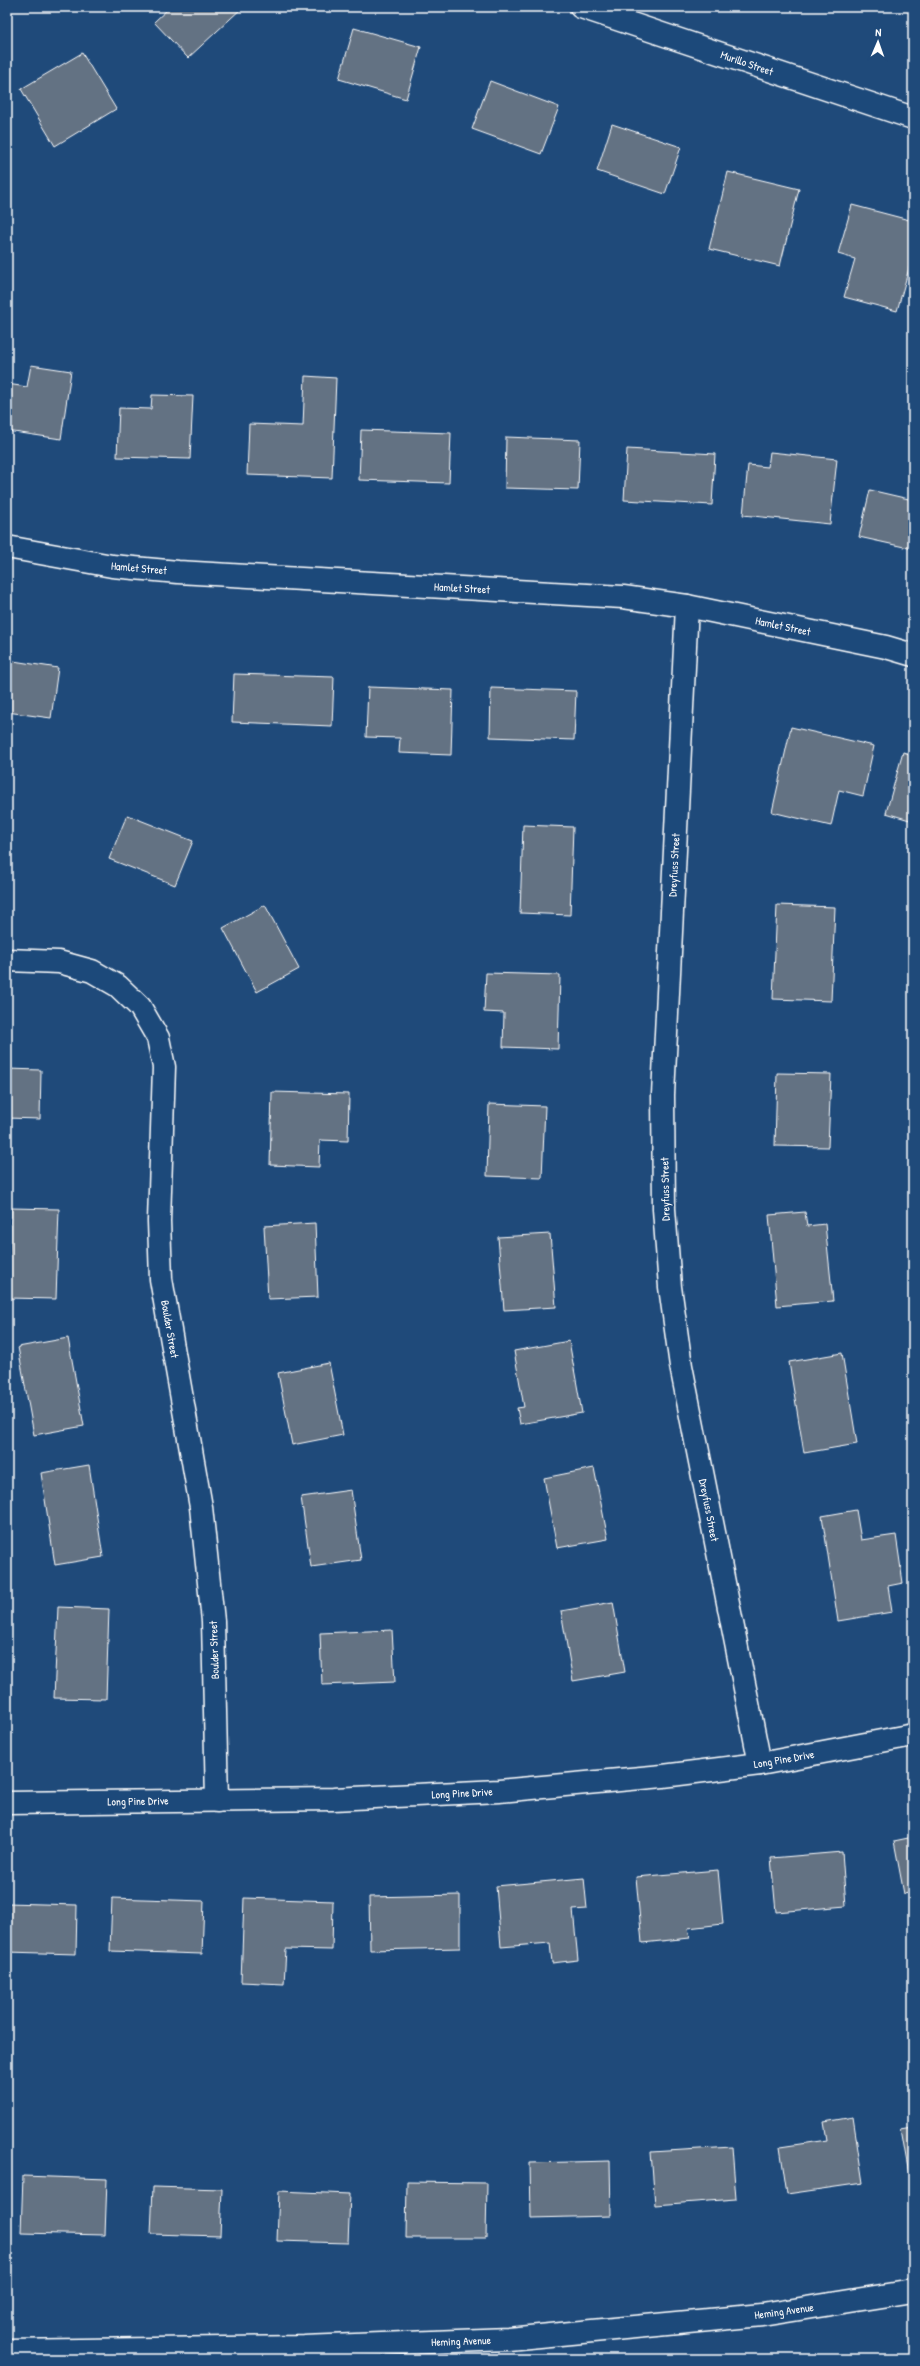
<svg xmlns="http://www.w3.org/2000/svg" width="920" height="2366" viewBox="0 0 920 2366" font-family="'Patrick Hand',sans-serif">
<style>
.building{fill:#647283;stroke:#fff}
.lines{fill:none;stroke-linecap:round;stroke-linejoin:round}
.minor-casing{stroke:#fff;stroke-width:25}
.minor{stroke:#1f4a7a;stroke-width:22}
.labels{text-anchor:middle;dominant-baseline:central;stroke-width:3;stroke-linejoin:round;paint-order:stroke}
.street-label{font-size:11px;fill:#fff;stroke:#1f4a7a}
</style>
<rect width="100%" height="100%" fill="#1f4a7a"/>
<filter id="ink" filterUnits="userSpaceOnUse"><feTurbulence type="fractalNoise" baseFrequency=".025" numOctaves="2"/><feDisplacementMap in="SourceGraphic" scale="8" xChannelSelector="R" yChannelSelector="G"/><feConvolveMatrix kernelMatrix="1 2 1 2 8 2 1 2 1" color-interpolation-filters="sRGB"/></filter>
<g filter="url(#ink)">
<g class="building">
<polygon points="170,7 243,7 188,58 154,22"/>
<polygon points="354,28 421,47 406,99 339,79"/>
<polygon points="82,53 116,109 55,146 21,89"/>
<polygon points="490,81 559,107 541,154 472,129"/>
<polygon points="612,124 681,147 665,194 597,171"/>
<polygon points="728,172 799,189 780,266 709,249"/>
<polygon points="852,205 913,221 913,254 897,311 844,297 855,259 838,254"/>
<polygon points="31,365 71,371 61,439 7,431 7,384 27,387"/>
<polygon points="305,376 336,378 332,478 247,475 249,424 303,426"/>
<polygon points="152,395 193,396 190,459 117,457 119,408 151,409"/>
<polygon points="361,430 451,433 449,483 359,480"/>
<polygon points="506,437 580,440 578,490 505,488"/>
<polygon points="627,449 715,454 712,505 624,500"/>
<polygon points="770,452 837,459 830,524 743,515 748,465 768,467"/>
<polygon points="870,490 913,500 913,549 859,537"/>
<polygon points="7,660 58,668 51,718 7,712"/>
<polygon points="234,674 334,677 332,726 232,722"/>
<polygon points="368,687 453,690 451,755 399,753 400,738 366,737"/>
<polygon points="491,688 576,691 574,740 490,737"/>
<polygon points="791,727 874,746 863,796 839,790 831,826 772,812"/>
<polygon points="903,752 913,755 913,821 886,813"/>
<polygon points="127,815 193,841 175,885 109,859"/>
<polygon points="523,825 573,827 570,915 520,913"/>
<polygon points="265,905 299,969 257,992 223,928"/>
<polygon points="777,905 835,907 831,1001 773,999"/>
<polygon points="486,973 560,975 558,1049 503,1047 504,1013 484,1012"/>
<polygon points="7,1069 41,1070 40,1119 7,1118"/>
<polygon points="777,1073 831,1074 828,1147 775,1146"/>
<polygon points="272,1092 349,1094 348,1141 320,1140 319,1167 270,1165"/>
<polygon points="489,1104 545,1106 542,1178 487,1176"/>
<polygon points="11,1208 59,1209 56,1299 8,1298"/>
<polygon points="805,1212 807,1226 825,1224 833,1301 777,1306 769,1215"/>
<polygon points="315,1223 318,1297 268,1299 264,1226"/>
<polygon points="550,1234 556,1307 504,1310 498,1237"/>
<polygon points="68,1338 84,1426 34,1435 18,1347"/>
<polygon points="569,1341 582,1413 520,1424 517,1408 524,1407 514,1351"/>
<polygon points="842,1353 857,1444 804,1453 789,1362"/>
<polygon points="329,1363 343,1435 292,1445 278,1373"/>
<polygon points="89,1465 103,1557 55,1565 41,1473"/>
<polygon points="594,1468 608,1539 557,1548 544,1478"/>
<polygon points="351,1490 361,1560 311,1567 301,1497"/>
<polygon points="856,1510 861,1540 896,1535 903,1583 888,1586 892,1612 838,1621 822,1516"/>
<polygon points="613,1602 625,1672 573,1681 561,1611"/>
<polygon points="58,1607 109,1609 106,1699 54,1698"/>
<polygon points="392,1630 395,1682 322,1685 320,1633"/>
<polygon points="913,1837 913,1892 904,1894 894,1841"/>
<polygon points="842,1852 846,1906 776,1912 771,1858"/>
<polygon points="718,1870 723,1924 688,1928 690,1938 642,1943 636,1877"/>
<polygon points="584,1878 587,1909 573,1910 578,1960 552,1963 550,1943 501,1947 496,1886"/>
<polygon points="460,1895 460,1948 370,1950 369,1897"/>
<polygon points="112,1898 204,1901 202,1954 110,1951"/>
<polygon points="244,1898 333,1901 332,1950 286,1949 284,1984 241,1982"/>
<polygon points="7,1903 77,1905 76,1954 7,1952"/>
<polygon points="853,2117 863,2183 787,2194 780,2147 827,2140 824,2122"/>
<polygon points="913,2127 913,2180 910,2180 901,2129"/>
<polygon points="732,2147 736,2199 655,2205 651,2152"/>
<polygon points="610,2161 611,2216 531,2218 530,2163"/>
<polygon points="23,2176 107,2179 105,2235 21,2233"/>
<polygon points="407,2182 487,2183 486,2238 406,2238"/>
<polygon points="153,2187 222,2189 220,2236 151,2234"/>
<polygon points="279,2191 350,2194 348,2243 277,2241"/>
</g>
<g class="lines">
<defs>
<g id="minor">
<polyline points="581,7 913,118"/>
<polyline points="7,547 112,566 178,572 623,597 687,606 886,647 913,655"/>
<polyline points="687,606 663,1095 664,1209 670,1287 681,1366 760,1764"/>
<polyline points="7,960 59,962 92,971 118,986 140,1007 158,1038 164,1067 159,1221 161,1279 201,1507 213,1621 217,1801"/>
<polyline points="7,1803 333,1799 499,1791 663,1776 760,1764 913,1735"/>
<polyline points="7,2351 304,2347 508,2339 762,2315 913,2291"/>
</g>
</defs>
<use href="#minor" class="minor-casing"/>
<use href="#minor" class="minor"/>
</g>
</g>
<g class="labels">
<g class="street-label">
<text transform="translate(747 63) rotate(19)">Murillo Street</text>
<text transform="translate(139 568) rotate(5)">Hamlet Street</text>
<text transform="translate(462 588) rotate(3)">Hamlet Street</text>
<text transform="translate(783 626) rotate(12)">Hamlet Street</text>
<text transform="translate(674 865) rotate(-87)">Dreyfuss Street</text>
<text transform="translate(665 1189) rotate(-91)">Dreyfuss Street</text>
<text transform="translate(170 1329) rotate(80)">Boulder Street</text>
<text transform="translate(709 1510) rotate(79)">Dreyfuss Street</text>
<text transform="translate(214 1650) rotate(-92)">Boulder Street</text>
<text transform="translate(784 1759) rotate(-10)">Long Pine Drive</text>
<text transform="translate(462 1793) rotate(-3)">Long Pine Drive</text>
<text transform="translate(138 1801) rotate(-1)">Long Pine Drive</text>
<text transform="translate(784 2311) rotate(-8)">Heming Avenue</text>
<text transform="translate(461 2341) rotate(-2)">Heming Avenue</text>
</g>
</g>
<rect width="920" height="2366" fill="none" stroke="#1f4a7a" stroke-width="24"/>
<rect x="12" y="12" width="896" height="2342" fill="none" stroke="#fff" stroke-width="1.5" filter="url(#ink)"/>
<g transform="translate(878 42) rotate(2)" stroke="#1f4a7a" stroke-width="3" paint-order="stroke">
<path d="M0-3L7 15L0 10L-7 15Z" fill="#ffffff"/>
<text y="-6" font-size="11" font-weight="bold" text-anchor="middle" fill="#ffffff">N</text>
</g>
</svg>
